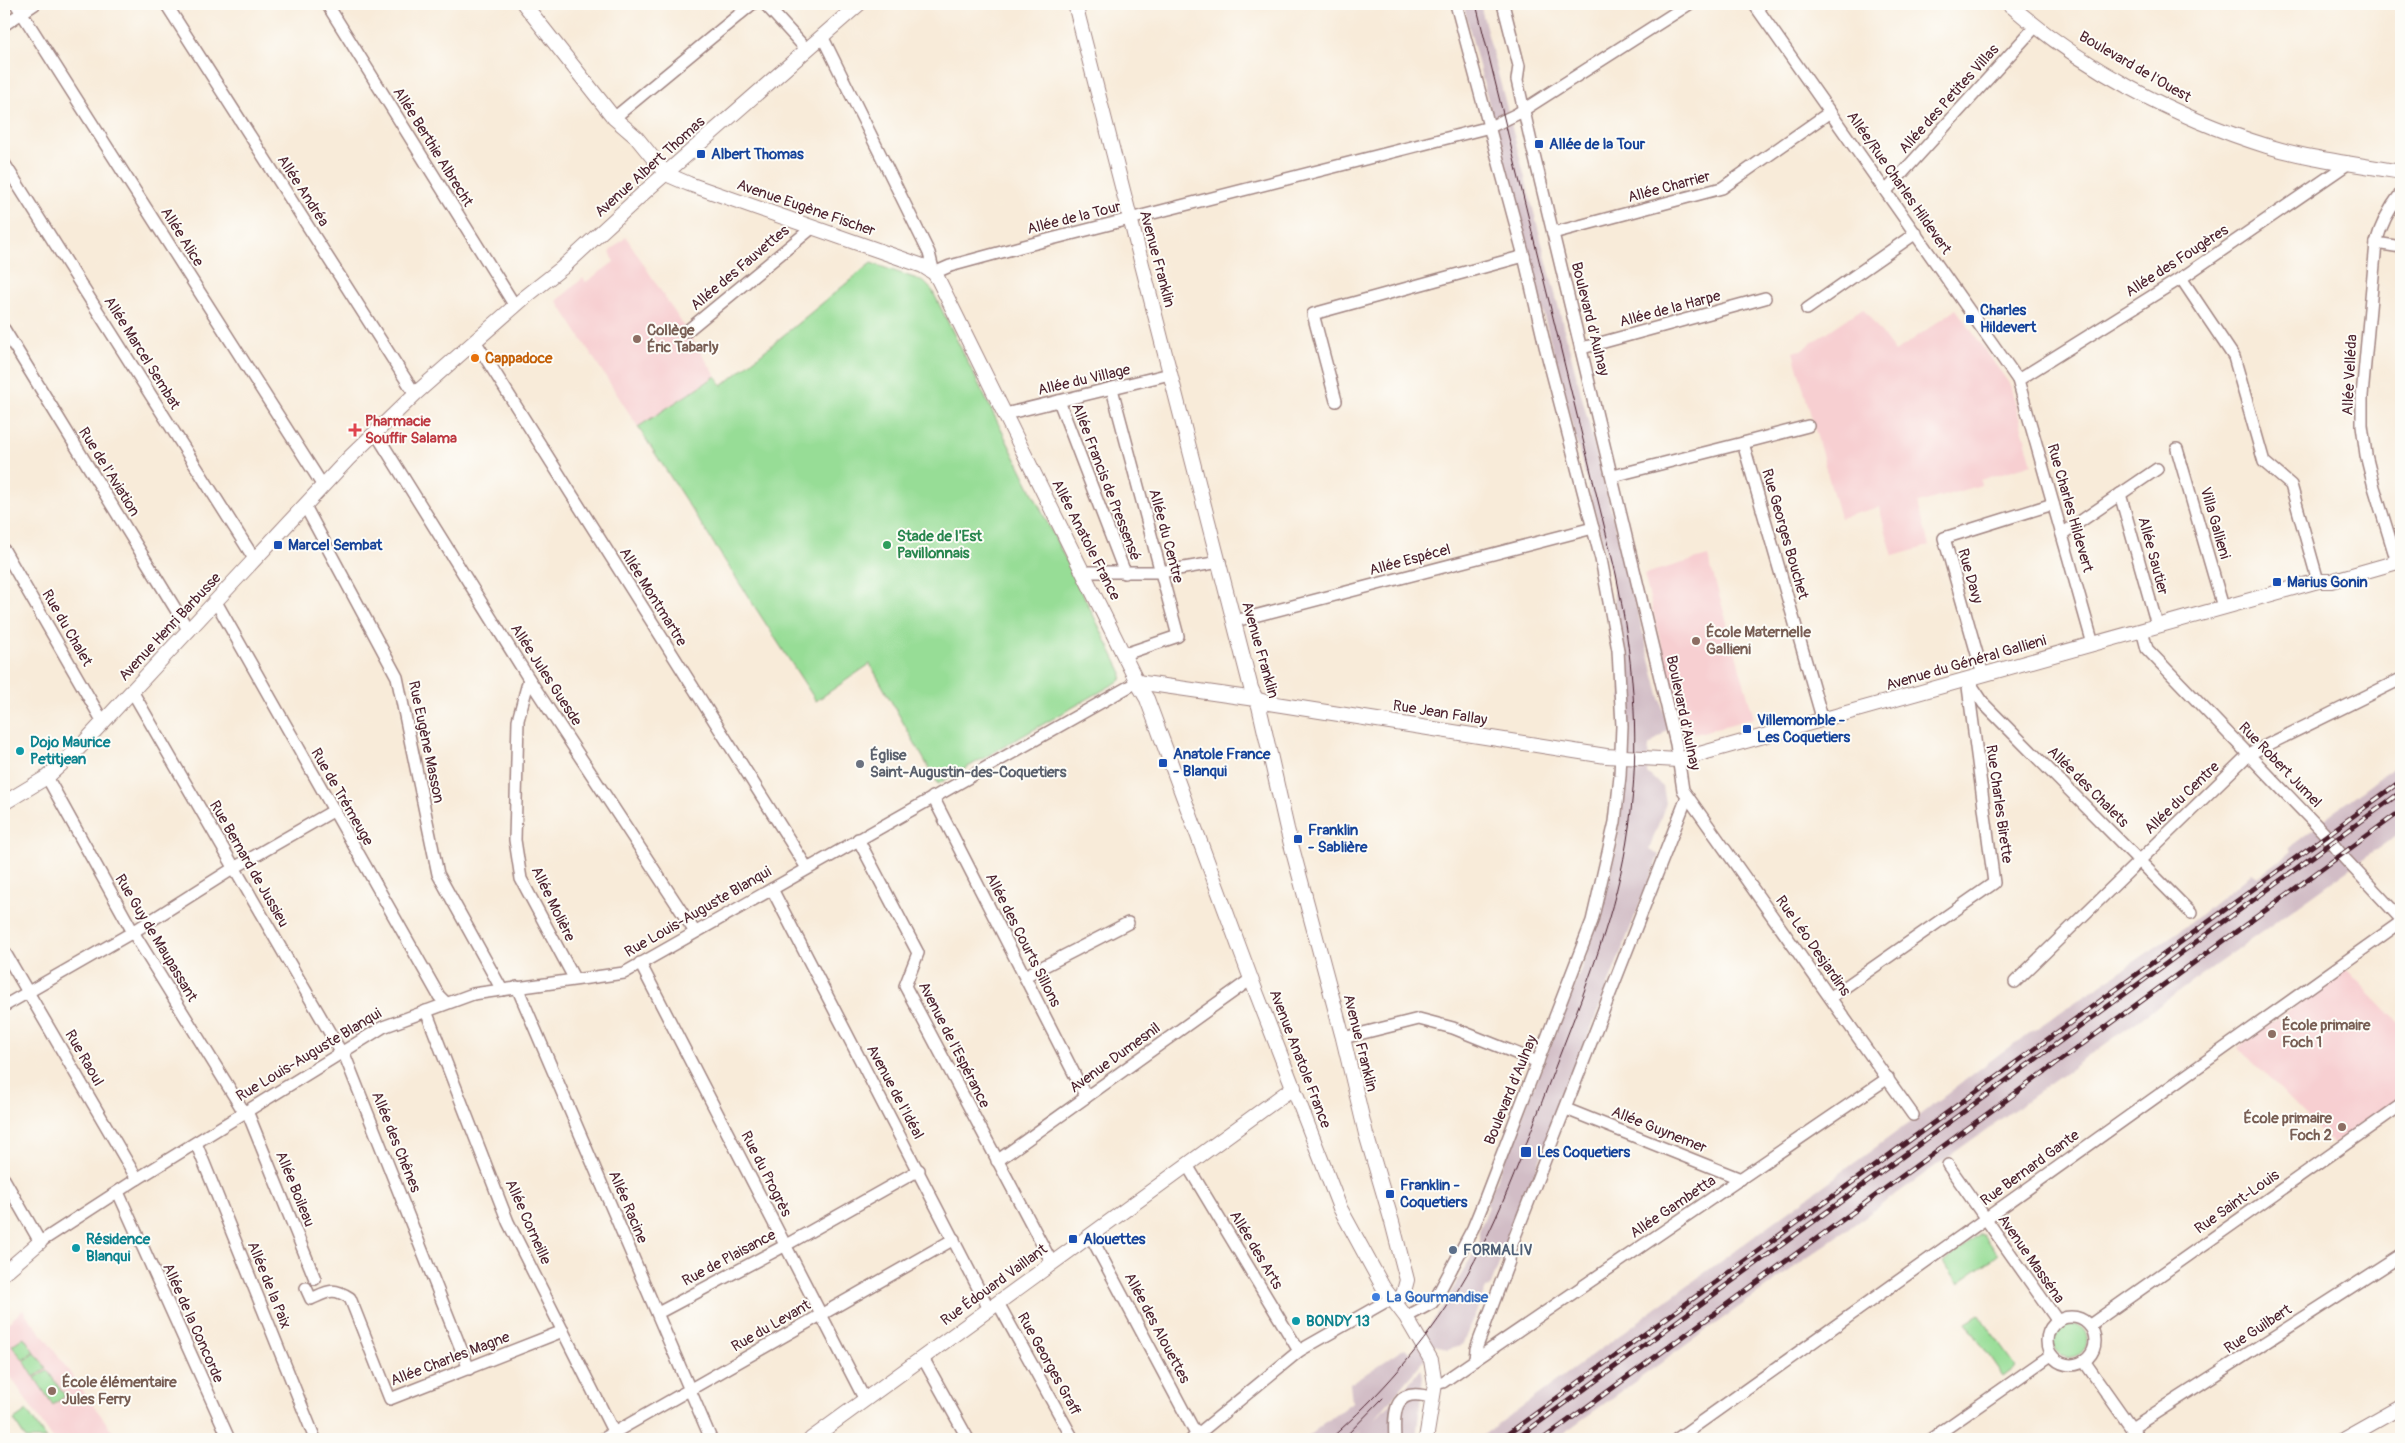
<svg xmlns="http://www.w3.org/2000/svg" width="2405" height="1443" viewBox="0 0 2405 1443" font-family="Pangolin,sans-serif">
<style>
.built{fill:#f7cfd1}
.industrial{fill:#d2bdc6}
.green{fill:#97dd96;stroke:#707e60}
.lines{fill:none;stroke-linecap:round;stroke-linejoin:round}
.minor-casing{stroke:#a18582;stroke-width:14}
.tertiary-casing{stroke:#a18582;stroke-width:16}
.minor{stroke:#fff;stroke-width:11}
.tertiary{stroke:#fff;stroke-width:14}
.tram{stroke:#4a1f2b;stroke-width:1}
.rail-casing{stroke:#4a1f2b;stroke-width:5}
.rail{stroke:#fdfcf7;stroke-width:3;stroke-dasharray:9;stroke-linecap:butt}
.transit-dot{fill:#1a4fb4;stroke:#fdfcf7;stroke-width:2}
.education-dot{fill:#8d6e63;stroke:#fdfcf7;stroke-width:2}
.food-dot{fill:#e8710a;stroke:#fdfcf7;stroke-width:2}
.health-dot{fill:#e0444e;stroke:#fdfcf7;stroke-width:2}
.leisure-dot{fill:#2e9e5b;stroke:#fdfcf7;stroke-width:2}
.culture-dot{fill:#0f9aa8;stroke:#fdfcf7;stroke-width:2}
.worship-dot{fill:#6b7280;stroke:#fdfcf7;stroke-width:2}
.service-dot{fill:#5c6f8a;stroke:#fdfcf7;stroke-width:2}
.shop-dot{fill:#3f7fe0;stroke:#fdfcf7;stroke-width:2}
.labels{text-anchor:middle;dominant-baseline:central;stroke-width:4;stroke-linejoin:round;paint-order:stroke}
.street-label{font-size:15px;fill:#4a1f2b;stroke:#fdfcf7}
.transit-label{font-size:15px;font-weight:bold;fill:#164399;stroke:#fdfcf7;text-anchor:start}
.education-label{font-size:15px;font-weight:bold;fill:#785e54;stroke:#fdfcf7;text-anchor:start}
.food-label{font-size:15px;font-weight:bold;fill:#c56008;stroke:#fdfcf7;text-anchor:start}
.health-label{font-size:15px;font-weight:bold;fill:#be3a42;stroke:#fdfcf7;text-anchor:start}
.leisure-label{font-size:15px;font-weight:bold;fill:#27864d;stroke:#fdfcf7;text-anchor:start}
.culture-label{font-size:15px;font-weight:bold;fill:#0d838f;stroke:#fdfcf7;text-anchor:start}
.worship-label{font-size:15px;font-weight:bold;fill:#5b616d;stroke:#fdfcf7;text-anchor:start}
.service-label{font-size:15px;font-weight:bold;fill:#4e5e75;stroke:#fdfcf7;text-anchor:start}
.shop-label{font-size:15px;font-weight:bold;fill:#366cbe;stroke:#fdfcf7;text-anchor:start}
</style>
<rect width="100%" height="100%" fill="#fdfcf7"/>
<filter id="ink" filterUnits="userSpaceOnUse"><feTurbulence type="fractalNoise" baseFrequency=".02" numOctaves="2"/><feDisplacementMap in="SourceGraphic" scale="10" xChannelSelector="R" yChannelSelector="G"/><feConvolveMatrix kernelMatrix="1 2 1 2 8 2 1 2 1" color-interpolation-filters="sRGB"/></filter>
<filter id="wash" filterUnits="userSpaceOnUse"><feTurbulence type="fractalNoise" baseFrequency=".0096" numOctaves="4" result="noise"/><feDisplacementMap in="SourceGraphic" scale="20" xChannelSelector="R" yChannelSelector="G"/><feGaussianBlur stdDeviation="1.12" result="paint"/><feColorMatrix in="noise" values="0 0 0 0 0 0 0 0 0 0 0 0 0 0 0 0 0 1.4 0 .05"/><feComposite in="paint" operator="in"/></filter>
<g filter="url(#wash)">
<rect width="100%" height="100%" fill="#f8ebd9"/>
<g class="built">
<polygon points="626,237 716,376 638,427 557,301 583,278 586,282 614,262 610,251"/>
<polygon points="1863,308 1895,352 1956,309 2010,385 2032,464 1980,480 1981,485 1918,503 1929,546 1893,556 1879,507 1840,518 1793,352 1801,350"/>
<polygon points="1708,556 1754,718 1695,734 1681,726 1644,574"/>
<polygon points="2346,969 2401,1025 2401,1096 2333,1144 2238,1047"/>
<polygon points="23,1310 47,1341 118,1439 53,1439 4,1367 4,1326"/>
</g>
<g class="industrial">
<polygon points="1463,4 1480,4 1668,729 1649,746 1647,773 1663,787 1666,803 1649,850 1659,855 1490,1287 1486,1288 1463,1343 1457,1347 1447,1350 1436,1345 1375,1419 1399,1396 1420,1369 1423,1377 1416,1439 1353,1439 1363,1429 1351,1439 1304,1439 1352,1402 1350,1384 1405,1348 1410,1353 1442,1308 1479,1244 1479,1231 1489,1206 1486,1205 1586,956 1603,902 1617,844 1623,781 1620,645 1612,579"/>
<polygon points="2401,762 2401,832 1555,1439 1478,1439 1917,1117 2002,1052 2188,925 2252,873 2258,877 2291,852 2289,848 2313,829 2327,830 2321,821"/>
</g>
<g class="green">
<polygon points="871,263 923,281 932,290 1122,673 1121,680 938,784 870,664 816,701 638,427 716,376 722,386"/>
<polygon points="1981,1234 1985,1236 1998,1255 1958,1283 1943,1262"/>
<polygon points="1979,1315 2016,1366 2003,1376 1966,1323"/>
<circle cx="2070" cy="1340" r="17"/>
<polygon points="24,1337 34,1352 23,1360 12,1345"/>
<polygon points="35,1353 46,1368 34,1377 24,1361"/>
<polygon points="47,1370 65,1396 53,1405 35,1378"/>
<polygon points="27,1411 46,1439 26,1439 14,1420"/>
</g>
</g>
<g filter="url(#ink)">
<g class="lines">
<defs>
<g id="minor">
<polyline points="16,4 323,486"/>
<polyline points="166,4 415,394"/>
<polyline points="327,4 515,306"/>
<polyline points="765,4 807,50"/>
<polyline points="1503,4 1519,66 1517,80 1531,142 1676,744 1683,790 1913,1115"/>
<polyline points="1754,4 2018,380 2093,644"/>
<polyline points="4,25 35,4"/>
<polyline points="822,36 929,253 934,273 950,266 1020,247 1490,127 1517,114 1689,4"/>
<polyline points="614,118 752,4"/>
<polyline points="4,163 255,560"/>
<polyline points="1886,191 2035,27"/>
<polyline points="1553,233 1722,188 1830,112"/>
<polyline points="2376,243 2401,247"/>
<polyline points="2181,278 2234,357 2264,462 2291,485 2318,581"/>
<polyline points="1807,309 1916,233"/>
<polyline points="4,329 189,631"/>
<polyline points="687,331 812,228"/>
<polyline points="475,341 807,868"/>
<polyline points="1582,348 1765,298"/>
<polyline points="2018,380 2186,275 2349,163"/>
<polyline points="1112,389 1178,636 1125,654"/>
<polyline points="1059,401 1125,573"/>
<polyline points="1336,401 1313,314 1524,256"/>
<polyline points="1005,414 1170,374"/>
<polyline points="375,432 529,679 695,932"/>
<polyline points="1743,443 1808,426"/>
<polyline points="2177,449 2223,607"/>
<polyline points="1613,476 1743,443 1823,721"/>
<polyline points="2120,494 2157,625"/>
<polyline points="305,506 397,677 438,874 502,990"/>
<polyline points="2062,534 2157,469"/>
<polyline points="4,550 103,722"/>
<path d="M2397,562L2374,487L2366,455L2362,425V396L2376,243C2381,224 2389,209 2401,193"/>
<polyline points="1084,572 1160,572 1220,562"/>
<polyline points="216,602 439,996 446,1003"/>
<polyline points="1235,621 1593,528"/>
<polyline points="2142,630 2147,649 2323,832 2345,859 2401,919"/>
<polyline points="1983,675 1944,538 2053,504"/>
<polyline points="529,679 518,720 515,840 521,879 574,978"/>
<polyline points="1970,683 1984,704 2191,913"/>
<polyline points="132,691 341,1052"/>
<polyline points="47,777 133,932 244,1112"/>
<polyline points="933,797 1086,1097"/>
<polyline points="858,839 918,953 905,986 1052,1263"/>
<polyline points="772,889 989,1309"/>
<polyline points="4,951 137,1179"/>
<polyline points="640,963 865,1400"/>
<polyline points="1025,976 1128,923"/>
<polyline points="2015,982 2249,754 2401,679"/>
<polyline points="517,987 711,1439"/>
<polyline points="1831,997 1994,883 1967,679"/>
<polyline points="4,1006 133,932 234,868 333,811"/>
<polyline points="426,1011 508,1222 617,1439"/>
<polyline points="1343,1038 1419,1019 1453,1028 1538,1062"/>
<polyline points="343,1051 469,1369"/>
<polyline points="1566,1109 1741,1179"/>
<polyline points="247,1111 315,1279"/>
<polyline points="196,1143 315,1439"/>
<polyline points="997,1161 1251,979"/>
<polyline points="1187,1165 1299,1351"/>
<polyline points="1948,1165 2057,1320"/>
<polyline points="4,1179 40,1242 137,1179 383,1027 473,994 624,973 1137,682"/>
<polyline points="118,1192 229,1439"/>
<polyline points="1090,1235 1197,1436"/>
<path d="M306,1288L311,1299C329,1291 333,1287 350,1298L390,1399L563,1331"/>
<polyline points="998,1303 1073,1439"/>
<polyline points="658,1313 786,1245 919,1170"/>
<circle cx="2071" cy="1341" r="24"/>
<polyline points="1406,1317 1432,1303 1438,1294 1473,1228 1484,1201 1592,921 1615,822 1620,776 1622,726 1618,650 1601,559 1545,346 1524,256 1456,4"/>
<polyline points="2090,1325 2401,1105"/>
<polyline points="923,1358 968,1439"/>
<polyline points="1475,1360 1888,1078"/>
<polyline points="2084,1361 2139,1439"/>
<polyline points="1435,1384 1443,1382 1475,1360 1476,1349 1509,1261 1510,1249 1687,797"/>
<polyline points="2132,1428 2401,1255"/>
<polyline points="603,1439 954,1239"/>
<polyline points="1192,1439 1299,1351 1385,1302 1395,1301"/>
<path d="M1395,1439C1393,1409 1395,1386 1433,1398"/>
<polyline points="1677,1439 2401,922"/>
<polyline points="1931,1439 2051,1355"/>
</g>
<g id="tertiary">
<polyline points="524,4 614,118 636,137 666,174 689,184 923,266 934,273 938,279 1137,682 1147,699 1251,979 1340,1208 1383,1287 1406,1317 1431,1360 1435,1384 1426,1439"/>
<polyline points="1075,4 1251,688 1259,706 1287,829 1343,1038 1366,1134 1392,1222 1407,1280 1403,1295 1395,1301"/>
<path d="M2009,4C2082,68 2174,117 2267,146C2310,159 2357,164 2401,172"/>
<polyline points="1137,682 1255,699 1269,703 1606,756 1678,760 2318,581 2331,581 2401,561"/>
<polyline points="4,803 47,777 78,749 348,459 415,394 524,298 562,268 649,188 859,4"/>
<polyline points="4,1273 40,1242"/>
<polyline points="811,1439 1294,1087"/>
<polyline points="2344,1439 2401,1407"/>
</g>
</defs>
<use href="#minor" class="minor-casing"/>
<use href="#tertiary" class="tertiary-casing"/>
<use href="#minor" class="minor"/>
<use href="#tertiary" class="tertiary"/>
<g class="tram">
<path d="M1330,1439C1380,1395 1424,1345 1459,1288C1503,1216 1529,1134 1559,1057C1590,977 1622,897 1631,811C1640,730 1632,653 1616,574L1476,4"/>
<polyline points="1343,1439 1383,1398"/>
</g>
<defs>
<g id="rail">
<polyline points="1501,1439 2401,781"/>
<polyline points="1516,1439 2401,792"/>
<polyline points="1543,1439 2401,811"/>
</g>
</defs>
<use href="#rail" class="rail-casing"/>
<use href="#rail" class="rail"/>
</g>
</g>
<g class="transit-dot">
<rect x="1534" y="139" width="10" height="10" rx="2.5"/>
<rect x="696" y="149" width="10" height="10" rx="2.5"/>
<rect x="1965" y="314" width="10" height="10" rx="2.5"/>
<rect x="273" y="540" width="10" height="10" rx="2.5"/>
<rect x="2272" y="577" width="10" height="10" rx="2.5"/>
<rect x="1742" y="724" width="10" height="10" rx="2.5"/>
<rect x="1158" y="758" width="10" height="10" rx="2.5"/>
<rect x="1293" y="834" width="10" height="10" rx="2.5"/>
<rect x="1520" y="1146" width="12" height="12" rx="2.5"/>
<rect x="1385" y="1189" width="10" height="10" rx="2.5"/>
<rect x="1068" y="1234" width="10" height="10" rx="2.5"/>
</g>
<g class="education-dot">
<circle cx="637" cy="339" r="5"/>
<circle cx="1696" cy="641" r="5"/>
<circle cx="2272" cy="1034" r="5"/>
<circle cx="2342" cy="1127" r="5"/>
<circle cx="52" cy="1391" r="5"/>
</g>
<circle class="food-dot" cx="475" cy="358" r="5"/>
<path class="health-dot" d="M352.5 422.5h5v5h5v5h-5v5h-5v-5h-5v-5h5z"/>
<circle class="leisure-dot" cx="887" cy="545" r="5"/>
<g class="culture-dot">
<circle cx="20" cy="751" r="5"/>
<circle cx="76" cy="1248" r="5"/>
<circle cx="1296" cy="1321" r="5"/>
</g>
<circle class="worship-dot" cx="860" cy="764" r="5"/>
<circle class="service-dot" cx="1453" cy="1250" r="5"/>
<circle class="shop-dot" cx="1376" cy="1297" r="5"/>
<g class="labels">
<g class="street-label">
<text transform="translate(2135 67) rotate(30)">Boulevard de l'Ouest</text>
<text transform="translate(1949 99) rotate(-48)">Allée des Petites Villas</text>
<text transform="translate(433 147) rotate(58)">Allée Berthie Albrecht</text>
<text transform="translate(650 167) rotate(-42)">Avenue Albert Thomas</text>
<text transform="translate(1899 183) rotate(55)">Allée/Rue Charles Hildevert</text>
<text transform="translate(1669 187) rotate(-15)">Allée Charrier</text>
<text transform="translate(303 191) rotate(57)">Allée Andréa</text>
<text transform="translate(806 208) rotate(19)">Avenue Eugène Fischer</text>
<text transform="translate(1074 218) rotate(-14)">Allée de la Tour</text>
<text transform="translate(182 237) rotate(58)">Allée Alice</text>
<text transform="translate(1157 259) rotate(75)">Avenue Franklin</text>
<text transform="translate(2177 261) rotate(-33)">Allée des Fougères</text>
<text transform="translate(740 268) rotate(-40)">Allée des Fauvettes</text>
<text transform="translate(1670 309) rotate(-15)">Allée de la Harpe</text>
<text transform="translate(1590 319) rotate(76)">Boulevard d'Aulnay</text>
<text transform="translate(142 353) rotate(58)">Allée Marcel Sembat</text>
<text transform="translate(2350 375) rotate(-87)">Allée Velléda</text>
<text transform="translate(1084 380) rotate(-13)">Allée du Village</text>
<text transform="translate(109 472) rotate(58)">Rue de l'Aviation</text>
<text transform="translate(1106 482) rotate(69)">Allée Francis de Pressensé</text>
<text transform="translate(2070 508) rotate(74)">Rue Charles Hildevert</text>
<text transform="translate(2215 523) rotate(74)">Villa Gallieni</text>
<text transform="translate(1785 534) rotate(74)">Rue Georges Bouchet</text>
<text transform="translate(1166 536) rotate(75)">Allée du Centre</text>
<text transform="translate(1086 540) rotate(63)">Allée Anatole France</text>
<text transform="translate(2153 556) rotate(75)">Allée Sautier</text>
<text transform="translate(1410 560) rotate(-15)">Allée Espécel</text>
<text transform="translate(1970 576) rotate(74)">Rue Davy</text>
<text transform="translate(653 597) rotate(58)">Allée Montmartre</text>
<text transform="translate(170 627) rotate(-47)">Avenue Henri Barbusse</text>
<text transform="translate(67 628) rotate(60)">Rue du Chalet</text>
<text transform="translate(1260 650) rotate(74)">Avenue Franklin</text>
<text transform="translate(1966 663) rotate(-16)">Avenue du Général Gallieni</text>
<text transform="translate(546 675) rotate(57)">Allée Jules Guesde</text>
<text transform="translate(1440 713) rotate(9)">Rue Jean Fallay</text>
<text transform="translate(1683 713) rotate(78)">Boulevard d'Aulnay</text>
<text transform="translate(426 742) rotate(78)">Rue Eugène Masson</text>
<text transform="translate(2280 765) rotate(46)">Rue Robert Jumel</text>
<text transform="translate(2088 787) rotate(45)">Allée des Chalets</text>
<text transform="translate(342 797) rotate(60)">Rue de Trémeuge</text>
<text transform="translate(2182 798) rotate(-44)">Allée du Centre</text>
<text transform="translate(1999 804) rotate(82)">Rue Charles Birette</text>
<text transform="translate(249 864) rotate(60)">Rue Bernard de Jussieu</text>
<text transform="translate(553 904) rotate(64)">Allée Molière</text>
<text transform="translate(698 912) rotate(-30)">Rue Louis-Auguste Blanqui</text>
<text transform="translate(156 938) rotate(59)">Rue Guy de Maupassant</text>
<text transform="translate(1023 940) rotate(63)">Allée des Courts Sillons</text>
<text transform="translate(1813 946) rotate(55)">Rue Léo Desjardins</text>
<text transform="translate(1360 1043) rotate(76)">Avenue Franklin</text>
<text transform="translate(954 1045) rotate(63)">Avenue de l'Espérance</text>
<text transform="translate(309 1055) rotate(-31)">Rue Louis-Auguste Blanqui</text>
<text transform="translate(84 1058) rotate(60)">Rue Raoul</text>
<text transform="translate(1115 1058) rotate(-36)">Avenue Dumesnil</text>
<text transform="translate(1300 1059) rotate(69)">Avenue Anatole France</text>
<text transform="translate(1511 1090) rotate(-68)">Boulevard d'Aulnay</text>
<text transform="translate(895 1092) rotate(62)">Avenue de l'Idéal</text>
<text transform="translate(1659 1130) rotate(22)">Allée Guynemer</text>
<text transform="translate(396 1142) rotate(68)">Allée des Chênes</text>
<text transform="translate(2030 1168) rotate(-36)">Rue Bernard Gante</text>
<text transform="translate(766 1174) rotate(63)">Rue du Progrès</text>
<text transform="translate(295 1189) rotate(68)">Allée Boileau</text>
<text transform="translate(2237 1202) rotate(-35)">Rue Saint-Louis</text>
<text transform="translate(628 1207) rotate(67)">Allée Racine</text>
<text transform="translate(1673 1207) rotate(-34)">Allée Gambetta</text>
<text transform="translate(528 1222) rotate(66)">Allée Corneille</text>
<text transform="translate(1256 1250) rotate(59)">Allée des Arts</text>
<text transform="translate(729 1258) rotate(-28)">Rue de Plaisance</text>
<text transform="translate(2031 1259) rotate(55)">Avenue Masséna</text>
<text transform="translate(269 1285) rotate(68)">Allée de la Paix</text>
<text transform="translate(994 1285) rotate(-36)">Rue Édouard Vaillant</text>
<text transform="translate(193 1323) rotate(66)">Allée de la Concorde</text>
<text transform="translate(771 1326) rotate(-30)">Rue du Levant</text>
<text transform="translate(1157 1328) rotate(62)">Allée des Alouettes</text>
<text transform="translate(2258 1329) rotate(-33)">Rue Guilbert</text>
<text transform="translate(450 1359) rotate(-21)">Allée Charles Magne</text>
<text transform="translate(1049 1364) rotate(61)">Rue Georges Graff</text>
</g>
<g class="transit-label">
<text x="1549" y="144">Allée de la Tour</text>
<text x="711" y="154">Albert Thomas</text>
<text x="1980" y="310">Charles<tspan x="1980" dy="17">Hildevert</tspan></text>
<text x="288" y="545">Marcel Sembat</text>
<text x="2287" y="582">Marius Gonin</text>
<text x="1757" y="720">Villemomble -<tspan x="1757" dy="17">Les Coquetiers</tspan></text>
<text x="1173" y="754">Anatole France<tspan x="1173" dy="17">- Blanqui</tspan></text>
<text x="1308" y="830">Franklin<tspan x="1308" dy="17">- Sablière</tspan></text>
<text x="1537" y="1152">Les Coquetiers</text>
<text x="1400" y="1185">Franklin -<tspan x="1400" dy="17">Coquetiers</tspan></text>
<text x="1083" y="1239">Alouettes</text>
</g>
<g class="education-label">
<text x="647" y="330">Collège<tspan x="647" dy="17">Éric Tabarly</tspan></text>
<text x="1706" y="632">École Maternelle<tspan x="1706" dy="17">Gallieni</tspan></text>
<text x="2282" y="1025">École primaire<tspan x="2282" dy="17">Foch 1</tspan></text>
<text x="2332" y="1118" text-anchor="end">École primaire<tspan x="2332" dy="17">Foch 2</tspan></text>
<text x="62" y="1382">École élémentaire<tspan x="62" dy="17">Jules Ferry</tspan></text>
</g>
<g class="food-label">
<text x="485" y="358">Cappadoce</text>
</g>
<g class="health-label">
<text x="365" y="421">Pharmacie<tspan x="365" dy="17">Souffir Salama</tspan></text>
</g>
<g class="leisure-label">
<text x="897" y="536">Stade de l'Est<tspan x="897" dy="17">Pavillonnais</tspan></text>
</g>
<g class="culture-label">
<text x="30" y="742">Dojo Maurice<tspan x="30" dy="17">Petitjean</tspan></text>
<text x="86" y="1239">Résidence<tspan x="86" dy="17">Blanqui</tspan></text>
<text x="1306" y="1321">BONDY 13</text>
</g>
<g class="worship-label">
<text x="870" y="755">Église<tspan x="870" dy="17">Saint-Augustin-des-Coquetiers</tspan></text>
</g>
<g class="service-label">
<text x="1463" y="1250">FORMALIV</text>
</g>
<g class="shop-label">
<text x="1386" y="1297">La Gourmandise</text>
</g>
</g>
<rect width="2405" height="1443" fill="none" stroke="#fdfcf7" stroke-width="20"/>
</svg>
